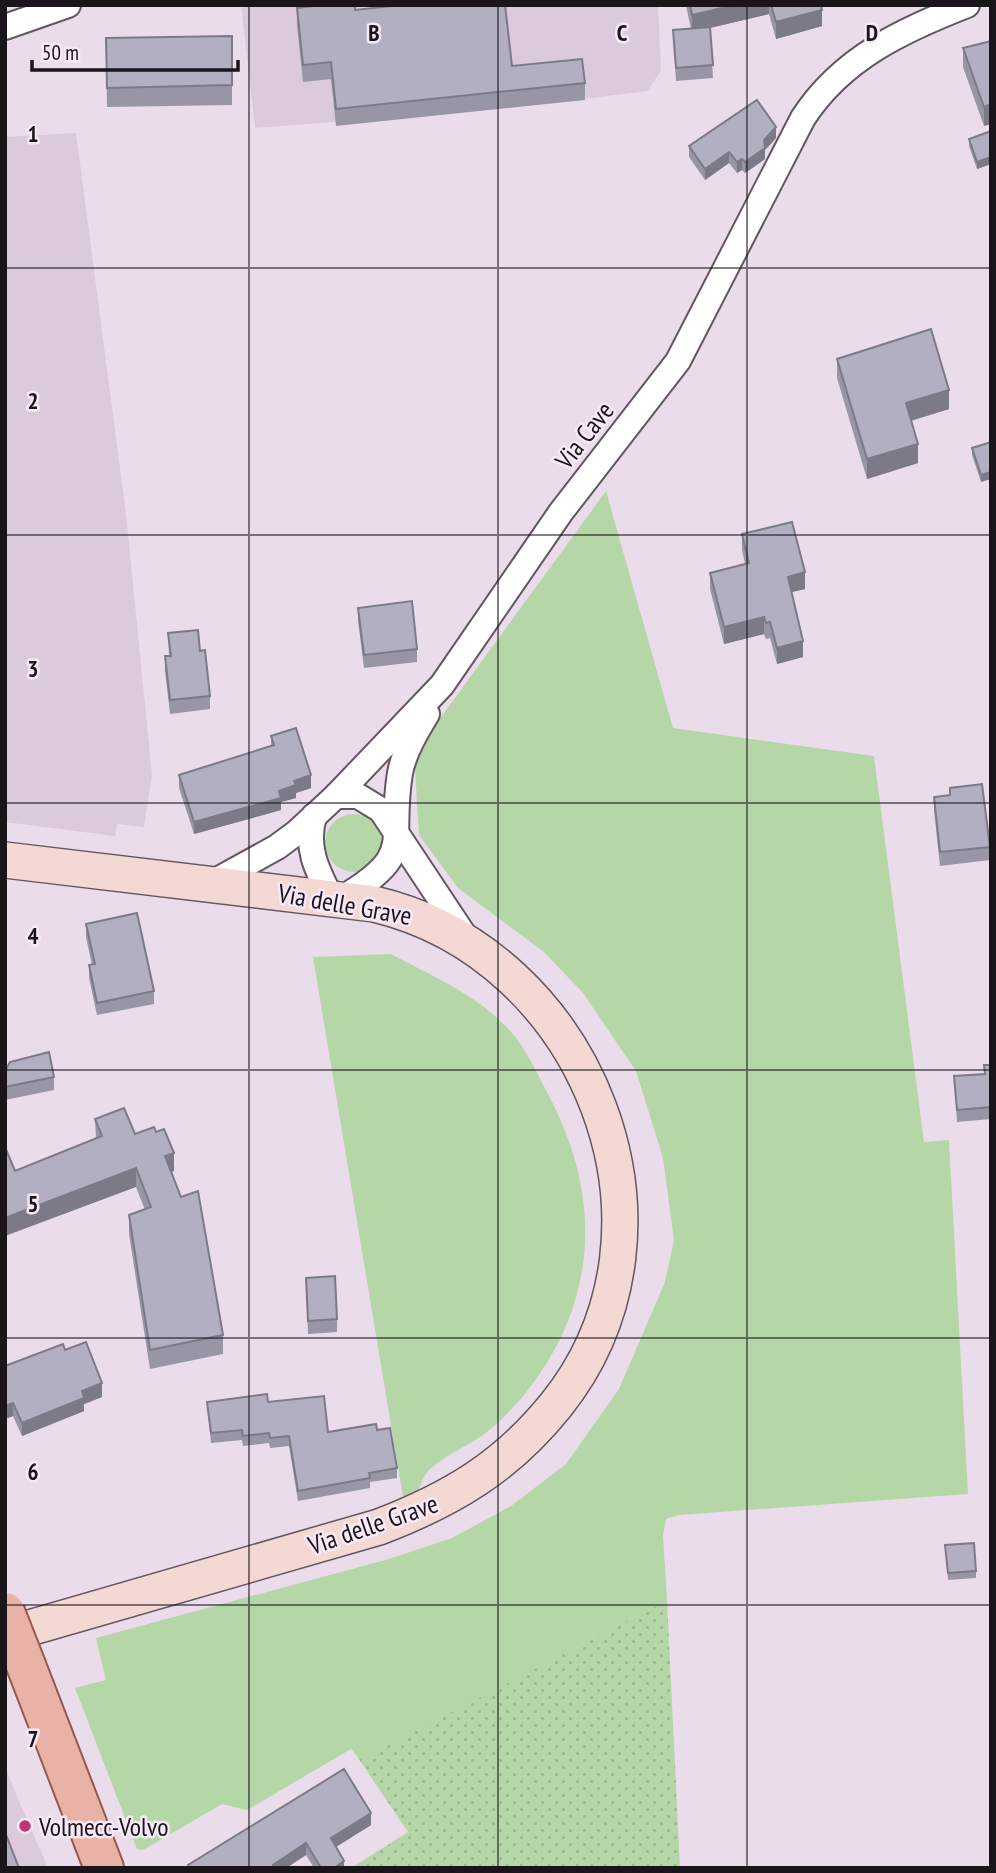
<svg xmlns="http://www.w3.org/2000/svg" width="996" height="1873" viewBox="0 0 996 1873" font-family="'PT Sans Narrow',sans-serif">
<style>
.industrial{fill:#dacadb}
.green{fill:#b5d7a7}
.park{fill:url(#park-dots)}
.lines{fill:none;stroke-linecap:round;stroke-linejoin:round}
.street-casing{stroke:#625662;stroke-width:28}
.secondary-casing{stroke:#625662;stroke-width:38}
.primary-casing{stroke:#97594f;stroke-width:42}
.street{stroke:#fff;stroke-width:24}
.secondary{stroke:#f4d8d3;stroke-width:35}
.primary{stroke:#e9b2a7;stroke-width:38}
.primary-bridge-casing{stroke:#97594f;stroke-width:42;stroke-linecap:butt}
.primary-bridge{stroke:#e9b2a7;stroke-width:38}
.wall{fill:#9896a5}
.shaded-wall{fill:#7c7a86}
.building{fill:#b1afc0;stroke:#7c7a86;stroke-width:2}
.grid{fill:none;stroke:#1a151a;stroke-width:2;stroke-opacity:0.55}
.poi-dot{fill:#bc3575;stroke:#f8e9f8;stroke-width:2.5}
.labels{text-anchor:middle;dominant-baseline:central;stroke-width:5;stroke-linejoin:round;paint-order:stroke}
.street-label{font-size:26px;fill:#1a151a;stroke:#f8e9f8}
.poi-label{font-size:26px;fill:#1a151a;stroke:#f8e9f8;text-anchor:start}
.grid-label{font-size:23px;text-anchor:middle;font-weight:bold;fill:#1a151a;stroke:#f8e9f8;stroke-width:5;stroke-linejoin:round;paint-order:stroke}
</style>
<defs>
<pattern id="park-dots" width="8" height="8" patternUnits="userSpaceOnUse" patternTransform="scale(1.75)"><rect width="8" height="8" fill="#b5d7a7"/><path d="M2 2h.1M6 6h.1" fill="none" stroke="#9bb88f" stroke-width="1.8" stroke-linecap="round"/></pattern>
</defs>
<rect width="100%" height="100%" fill="#ebdceb"/>
<g class="industrial">
<polygon points="241,5 658,5 661,70 648,91 500,109 255,128"/>
<polygon points="76,133 126,514 152,775 144,827 117,824 115,836 5,822 5,137"/>
<polygon points="5,1767 19,1801 48,1868 5,1868"/>
</g>
<g class="green">
<polygon points="606,491 673,728 874,756 924,1142 949,1140 968,1494 679,1515 666,1519 663,1535 667,1600 362,1760 351,1749 247,1810 222,1804 143,1850 137,1849 75,1688 106,1680 96,1638 389,1559 452,1538 511,1506 566,1464 619,1389 665,1282 674,1240 663,1158 636,1071 583,993 544,952 458,888 419,835 414,754"/>
<circle cx="354" cy="843" r="29"/>
<path d="M391,954C432,976 480,996 511,1032C527,1050 538,1075 549,1096C603,1199 598,1302 525,1394C514,1407 500,1422 487,1432C469,1446 446,1454 429,1470C424,1475 420,1486 417,1493L403,1497L313,957Z"/>
</g>
<polygon class="park" points="667,1600 680,1868 351,1868 408,1832 352,1749 362,1759"/>
<g class="lines">
<defs>
<g id="street">
<polyline points="5,27 68,5"/>
<polyline points="336,796 358,796 381,810 468,941"/>
<path d="M314,816C305,848 317,870 331,898"/>
<path d="M210,884L277,847L296,833L336,796L442,685L561,512L678,361L803,118C842,58 903,30 967,5"/>
<path d="M341,899C417,853 388,846 400,773C404,752 416,732 427,714"/>
</g>
<path id="secondary" d="M5,860L374,904C588,954 698,1228 556,1405C506,1467 452,1499 379,1527L5,1635"/>
<polyline id="primary" points="27,1668 104,1868"/>
</defs>
<use href="#street" class="street-casing"/>
<use href="#secondary" class="secondary-casing"/>
<use href="#primary" class="primary-casing"/>
<use href="#street" class="street"/>
<use href="#secondary" class="secondary"/>
<use href="#primary" class="primary"/>
<defs>
<polyline id="primary-bridge" points="5,1612 27,1668"/>
</defs>
<use href="#primary-bridge" class="primary-bridge-casing"/>
<use href="#primary-bridge" class="primary-bridge"/>
</g>
<g class="wall">
<polygon points="686,5 821,5 822,26 776,39 769,14 710,28 713,78 676,81 673,30 691,29"/>
<polygon points="297,8 355,10 512,66 585,83 585,100 336,126 331,79 303,82 297,25"/>
<polygon points="232,36 232,105 107,107 106,38"/>
<polygon points="991,41 984,126 963,67 963,48"/>
<polygon points="991,131 991,164 977,169 969,146 969,139"/>
<polygon points="776,138 765,150 765,159 745,173 742,170 737,173 729,163 705,180 689,157 689,146"/>
<polygon points="837,359 949,409 911,421 918,463 867,479 837,378"/>
<polygon points="991,442 981,482 972,455 972,448"/>
<polygon points="742,534 805,589 791,592 803,657 777,664 770,638 766,639 764,634 724,644 710,589 710,573 745,564 742,550"/>
<polygon points="358,608 417,649 417,662 364,668 358,621"/>
<polygon points="168,633 200,651 210,696 210,709 170,714 165,670 165,656 169,656"/>
<polygon points="271,736 311,788 296,793 296,798 281,802 281,810 194,834 179,788 179,775 271,746"/>
<polygon points="934,797 990,847 990,860 940,866 934,810"/>
<polygon points="86,924 154,991 154,1004 97,1015 89,978 89,965 92,965 86,937"/>
<polygon points="984,1065 991,1065 991,1119 957,1122 954,1076 984,1074"/>
<polygon points="5,1071 54,1077 54,1090 5,1100"/>
<polygon points="95,1119 135,1134 174,1171 171,1172 223,1335 223,1354 150,1369 129,1234 129,1215 145,1210 136,1187 15,1171 96,1139"/>
<polygon points="306,1278 337,1319 337,1332 308,1334"/>
<polygon points="65,1350 102,1397 84,1404 84,1411 22,1436 13,1416 5,1419 5,1366"/>
<polygon points="207,1402 268,1402 328,1432 377,1430 397,1468 397,1478 370,1482 370,1488 298,1501 289,1446 270,1448 269,1443 243,1446 242,1440 211,1443"/>
<polygon points="945,1545 976,1571 976,1578 948,1580"/>
<polygon points="371,1825 336,1847 344,1868 314,1868 306,1855 286,1868 188,1868 188,1865"/>
</g>
<g class="shaded-wall">
<polygon points="735,5 769,5 769,14 692,32 692,15"/>
<polygon points="822,10 822,26 776,39 776,22"/>
<polygon points="991,104 991,124 984,126 984,107"/>
<polygon points="776,127 776,138 765,150 765,159 745,173 745,162"/>
<polygon points="729,152 729,163 705,180 705,169"/>
<polygon points="991,157 991,164 977,169 977,162"/>
<polygon points="742,159 742,170 737,173 737,162"/>
<polygon points="949,390 949,409 906,422 906,403"/>
<polygon points="918,444 918,463 867,479 867,459"/>
<polygon points="991,472 991,479 981,482 981,475"/>
<polygon points="805,572 805,589 788,593 788,577"/>
<polygon points="764,617 764,634 724,644 724,627"/>
<polygon points="803,641 803,657 777,664 777,648"/>
<polygon points="311,775 311,788 296,793 296,798 281,802 281,810 194,834 194,822 279,791 294,781"/>
<polygon points="174,1153 174,1171 165,1175 165,1156"/>
<polygon points="136,1168 136,1187 5,1236 5,1218"/>
<polygon points="102,1383 102,1397 84,1404 84,1411 22,1436 22,1423 82,1391"/>
<polygon points="13,1403 13,1416 5,1419 5,1406"/>
<polygon points="371,1813 371,1825 331,1850 331,1838"/>
<polygon points="306,1843 306,1855 286,1868 273,1868 273,1865"/>
<polygon points="344,1861 344,1868 334,1868"/>
</g>
<g class="building">
<polygon points="321,5 355,5 355,10 401,5 505,5 512,66 582,59 585,83 336,109 331,62 303,65 297,8"/>
<polygon points="690,5 735,5 692,15"/>
<polygon points="771,5 821,5 822,10 776,22"/>
<polygon points="710,27 713,65 676,68 673,30"/>
<polygon points="232,36 232,85 107,88 106,38"/>
<polygon points="991,41 991,104 984,107 963,48"/>
<polygon points="757,100 776,127 764,140 765,148 745,162 742,159 737,162 729,152 705,169 689,146"/>
<polygon points="991,131 991,157 977,162 969,139"/>
<polygon points="931,329 949,390 906,403 918,444 867,459 837,359"/>
<polygon points="991,442 991,472 981,475 972,448"/>
<polygon points="792,522 805,572 788,577 803,641 777,648 770,622 766,623 764,617 724,627 710,573 749,563 742,534"/>
<polygon points="412,601 417,649 364,655 358,608"/>
<polygon points="198,630 200,651 205,650 210,696 170,700 165,656 171,656 168,633"/>
<polygon points="296,728 311,775 294,781 296,785 279,791 281,798 194,822 179,775 274,745 271,736"/>
<polygon points="982,784 990,847 940,852 934,797 950,795 950,788"/>
<polygon points="137,913 154,991 97,1003 89,965 95,964 86,924"/>
<polygon points="49,1052 54,1077 5,1087 5,1071 10,1062"/>
<polygon points="984,1065 991,1065 991,1107 957,1110 954,1076 985,1074"/>
<polygon points="124,1108 135,1134 154,1127 156,1132 164,1129 174,1153 165,1156 181,1197 198,1191 223,1335 150,1350 129,1215 151,1207 136,1168 5,1218 5,1147 15,1171 102,1136 95,1119"/>
<polygon points="335,1276 337,1319 308,1321 306,1278"/>
<polygon points="86,1342 102,1383 82,1391 84,1398 22,1423 13,1403 5,1406 5,1366 63,1344 65,1350"/>
<polygon points="267,1394 268,1402 324,1396 328,1432 376,1424 377,1430 390,1428 397,1468 369,1473 370,1478 298,1491 289,1436 270,1438 269,1433 243,1436 242,1430 211,1433 207,1402"/>
<polygon points="974,1543 976,1571 948,1573 945,1545"/>
<polygon points="344,1769 371,1813 331,1838 344,1861 334,1868 321,1868 306,1843 273,1865 274,1868 190,1868 188,1865"/>
<polygon points="5,1832 19,1868 5,1868"/>
</g>
<path class="grid" d="M249,5V1868M498,5V1868M747,5V1868M5,268H991M5,535H991M5,803H991M5,1070H991M5,1338H991M5,1605H991"/>
<circle class="poi-dot" cx="25" cy="1826" r="7"/>
<g class="labels">
<g class="street-label">
<text transform="translate(584 435) rotate(-52)">Via Cave</text>
<text transform="translate(345 904) rotate(10)">Via delle Grave</text>
<text transform="translate(373 1524) rotate(-19)">Via delle Grave</text>
</g>
<g class="poi-label">
<text x="39" y="1826">Volmecc-Volvo</text>
</g>
</g>
<g class="grid-label">
<text x="374" y="41">B</text>
<text x="622" y="41">C</text>
<text x="872" y="41">D</text>
<text x="33" y="142">1</text>
<text x="33" y="409">2</text>
<text x="33" y="677">3</text>
<text x="33" y="944">4</text>
<text x="33" y="1212">5</text>
<text x="33" y="1480">6</text>
<text x="33" y="1747">7</text>
</g>
<rect width="996" height="1873" fill="none" stroke="#1a151a" stroke-width="14"/>
<path d="M32 60v10h206v-10" fill="none" stroke="#1a151a" stroke-width="3.5"/>
<text x="42" y="60" font-size="21" fill="#1a151a" stroke="#f8e9f8" stroke-width="5" paint-order="stroke">50 m</text>
</svg>
